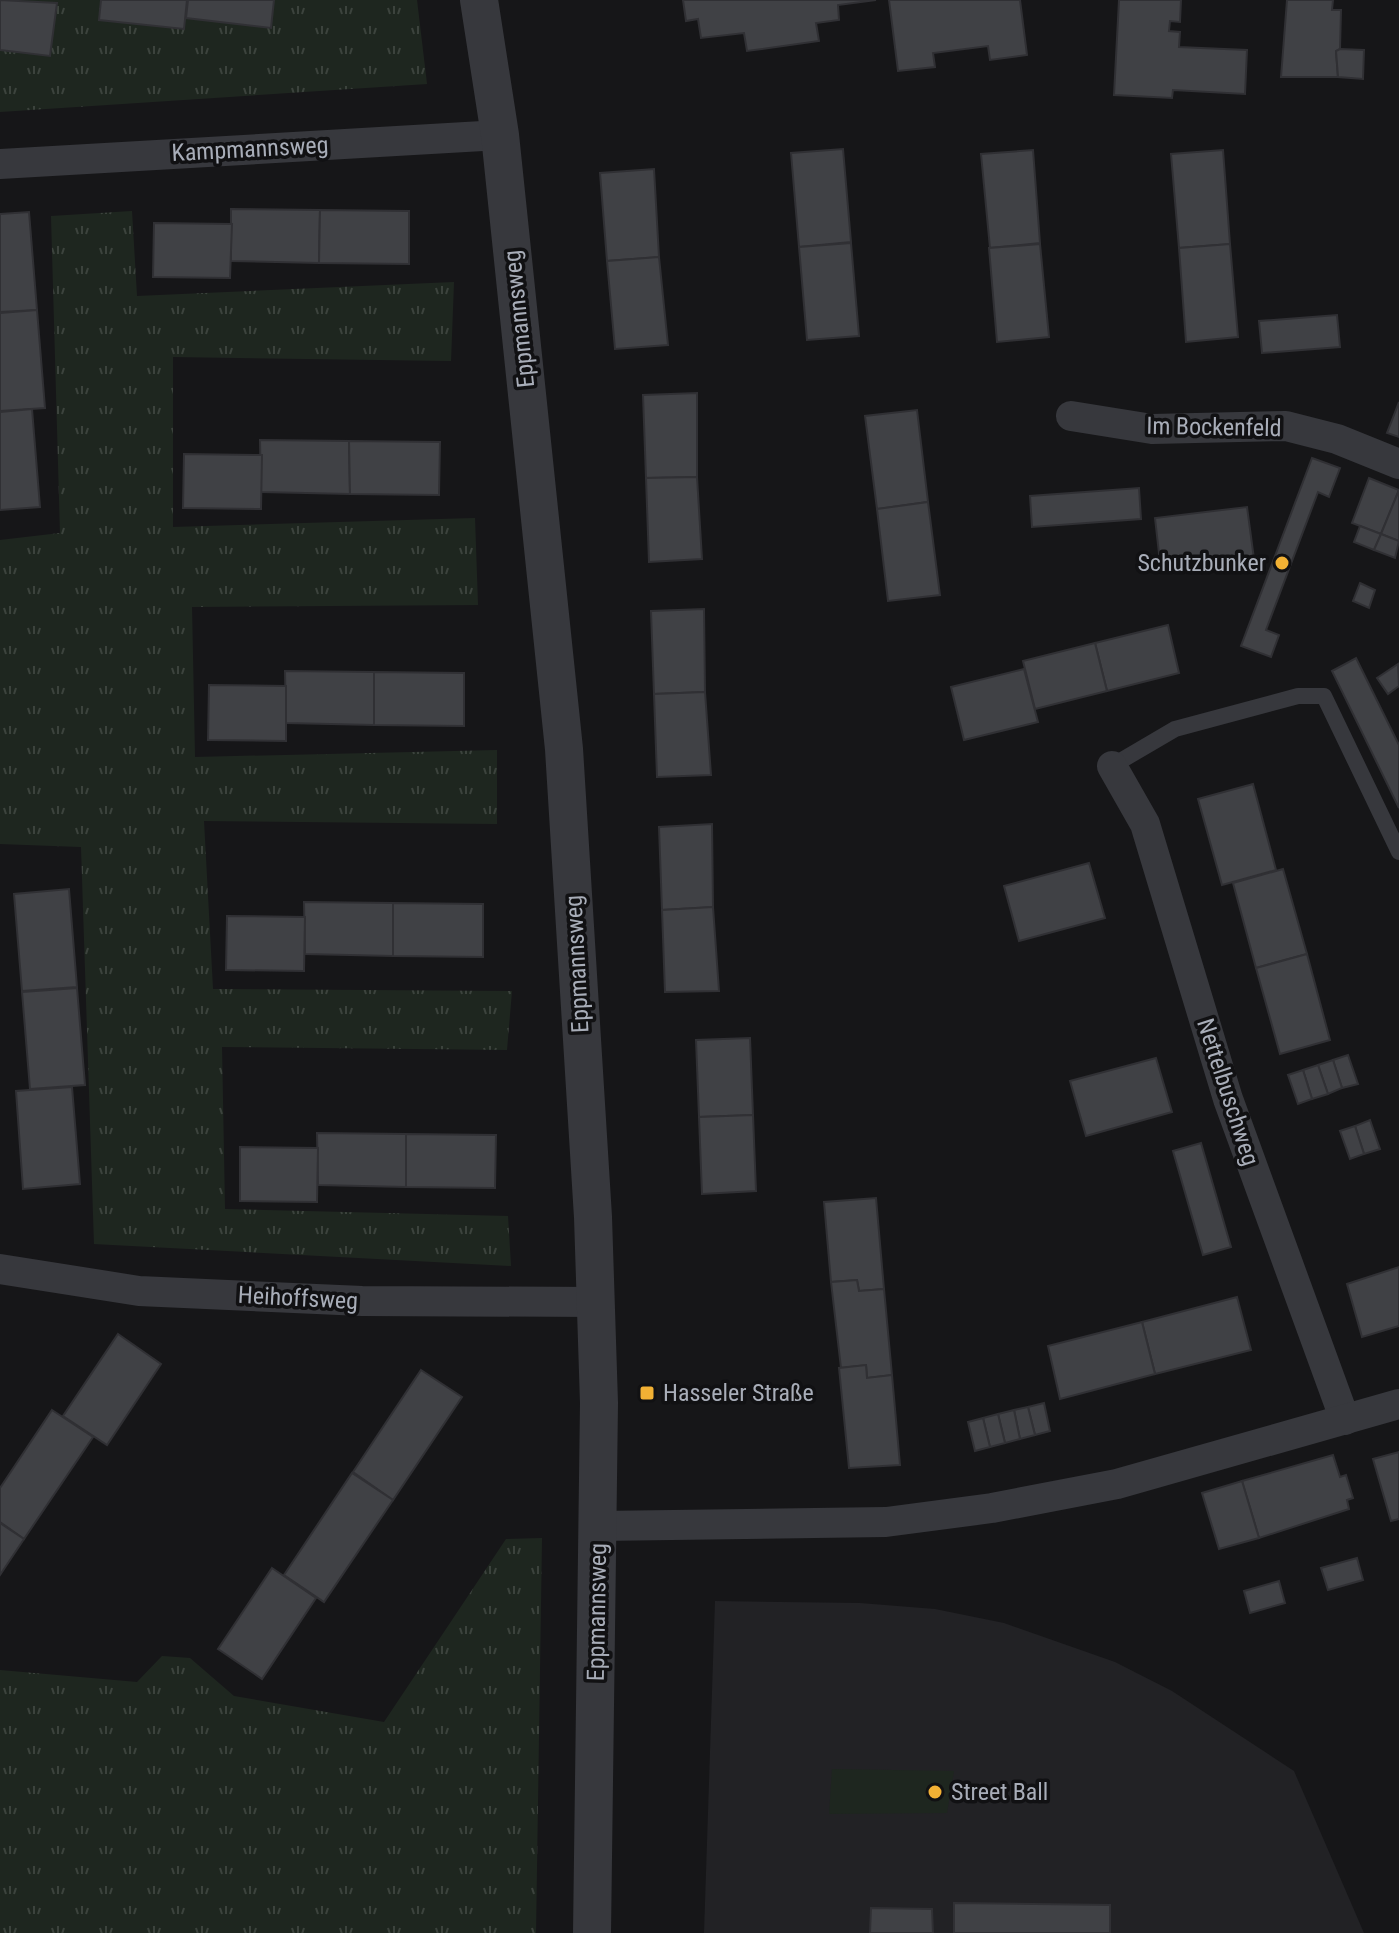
<svg xmlns="http://www.w3.org/2000/svg" width="1399" height="1933" viewBox="0 0 1399 1933" font-family="'Roboto Condensed',sans-serif">
<style>
.built{fill:#222225}
.grass{fill:url(#grass-tufts)}
.pitch{fill:#1e261f}
.building{fill:#404145;stroke:#303034;stroke-width:2}
.lines{fill:none;stroke-linecap:round;stroke-linejoin:round}
.service{stroke:#37383d;stroke-width:16}
.minor{stroke:#37383d;stroke-width:30}
.tertiary{stroke:#37383d;stroke-width:38}
.poi-dot{fill:#f2b134;stroke:#111113;stroke-width:3}
.labels{text-anchor:middle;dominant-baseline:central;stroke-width:7;stroke-linejoin:round;paint-order:stroke}
.street-label{font-size:24px;fill:#a8adb8;stroke:#111113}
.poi-label{font-size:24px;fill:#a8adb8;stroke:#111113;text-anchor:start}
</style>
<defs>
<pattern id="grass-tufts" width="24" height="20" patternUnits="userSpaceOnUse" patternTransform="scale(2)"><rect width="24" height="20" fill="#1e261f"/><path d="M3 7l-1-3M5 7V3M7 7l1-3M15 17l-1-3M17 17v-4M19 17l1-3" fill="none" stroke="#3c433d"/></pattern>
</defs>
<rect width="100%" height="100%" fill="#161618"/>
<polygon class="built" points="715,1601 860,1603 935,1609 1004,1623 1115,1662 1172,1691 1294,1771 1364,1933 704,1933"/>
<g class="grass">
<polygon points="0,0 417,0 427,84 0,112"/>
<polygon points="132,211 137,296 454,282 451,361 173,357 173,527 475,518 478,605 192,607 195,757 497,750 497,824 204,821 213,989 512,991 507,1050 222,1047 225,1209 508,1216 511,1266 94,1244 81,847 0,844 0,540 60,533 51,216"/>
<polygon points="542,1538 536,1933 0,1933 0,1670 137,1682 162,1656 190,1658 234,1696 384,1722 506,1539"/>
</g>
<polygon class="pitch" points="832,1769 954,1771 947,1813 829,1814"/>
<g class="building">
<polygon points="0,0 57,3 50,56 0,50"/>
<polygon points="101,0 187,0 184,29 99,20"/>
<polygon points="188,0 274,0 271,28 186,18"/>
<polygon points="683,0 876,0 838,5 839,20 816,23 819,41 747,51 744,33 701,38 698,19 686,21"/>
<polygon points="889,0 1020,0 1027,55 990,60 988,46 933,53 935,67 898,71"/>
<polygon points="1119,0 1181,0 1180,22 1170,21 1169,31 1180,32 1179,47 1247,50 1245,94 1173,90 1172,98 1114,95"/>
<polygon points="1287,0 1333,0 1332,10 1341,10 1340,49 1336,51 1338,77 1281,77"/>
<polygon points="1340,49 1364,50 1363,79 1338,77 1336,51"/>
<polygon points="843,149 851,242 799,247 791,153"/>
<polygon points="1033,150 1040,243 990,248 981,154"/>
<polygon points="1223,150 1230,244 1179,248 1171,154"/>
<polygon points="654,169 659,257 607,261 600,173"/>
<polygon points="231,209 320,210 319,263 231,261"/>
<polygon points="320,210 409,211 409,264 319,263"/>
<polygon points="29,212 37,310 0,312 0,214"/>
<polygon points="154,223 232,224 230,278 153,277"/>
<polygon points="851,243 859,336 807,340 799,247"/>
<polygon points="1040,244 1049,337 997,342 989,248"/>
<polygon points="1230,244 1238,337 1186,342 1179,248"/>
<polygon points="659,257 668,345 615,349 607,261"/>
<polygon points="37,310 45,408 0,411 0,313"/>
<polygon points="1337,315 1340,347 1262,353 1259,321"/>
<polygon points="697,393 697,477 646,478 643,395"/>
<polygon points="1399,402 1399,437 1387,433"/>
<polygon points="32,409 40,507 0,510 0,412"/>
<polygon points="917,410 928,502 877,509 865,416"/>
<polygon points="260,440 349,441 350,494 261,492"/>
<polygon points="349,441 440,442 439,495 350,494"/>
<polygon points="184,454 262,455 261,509 183,508"/>
<polygon points="1312,458 1340,468 1329,497 1318,492 1266,630 1279,635 1271,657 1241,646"/>
<polygon points="697,477 702,559 649,562 646,478"/>
<polygon points="1369,478 1399,490 1381,534 1352,523"/>
<polygon points="1139,488 1141,519 1032,527 1030,496"/>
<polygon points="1399,490 1399,541 1381,534"/>
<polygon points="928,502 940,595 888,601 877,509"/>
<polygon points="1247,507 1254,559 1161,571 1155,518"/>
<polygon points="1360,526 1381,534 1374,550 1354,542"/>
<polygon points="1381,534 1399,541 1395,558 1374,550"/>
<polygon points="1360,583 1375,590 1369,608 1353,601"/>
<polygon points="704,609 705,692 654,694 651,611"/>
<polygon points="1168,625 1179,673 1107,691 1095,643"/>
<polygon points="1095,643 1107,691 1035,709 1023,661"/>
<polygon points="1356,658 1399,745 1399,808 1332,671"/>
<polygon points="1398,664 1399,686 1388,694 1377,678"/>
<polygon points="1024,669 1038,722 964,740 951,687"/>
<polygon points="285,671 374,672 374,725 286,723"/>
<polygon points="374,672 464,673 464,726 374,725"/>
<polygon points="209,685 286,686 286,741 208,740"/>
<polygon points="705,692 711,775 657,777 654,694"/>
<polygon points="1253,784 1276,870 1222,885 1198,799"/>
<polygon points="712,824 713,907 662,910 659,827"/>
<polygon points="1089,863 1105,918 1019,941 1004,886"/>
<polygon points="1283,869 1307,954 1256,968 1233,883"/>
<polygon points="69,889 77,987 22,991 14,894"/>
<polygon points="304,902 393,903 393,956 305,954"/>
<polygon points="393,903 483,904 483,957 393,956"/>
<polygon points="713,907 719,991 665,992 662,910"/>
<polygon points="227,916 305,917 304,971 226,970"/>
<polygon points="1307,954 1330,1040 1280,1054 1256,968"/>
<polygon points="77,988 85,1085 30,1089 22,992"/>
<polygon points="750,1038 753,1115 699,1117 696,1040"/>
<polygon points="1348,1055 1358,1084 1342,1088 1333,1060"/>
<polygon points="1156,1058 1172,1112 1086,1136 1070,1081"/>
<polygon points="1333,1060 1342,1088 1328,1094 1318,1065"/>
<polygon points="1318,1065 1328,1094 1312,1099 1303,1070"/>
<polygon points="1303,1070 1312,1099 1298,1104 1288,1075"/>
<polygon points="72,1087 80,1184 23,1189 16,1091"/>
<polygon points="753,1115 756,1191 702,1194 699,1117"/>
<polygon points="1370,1120 1380,1149 1364,1154 1355,1126"/>
<polygon points="1355,1126 1364,1154 1350,1159 1340,1131"/>
<polygon points="317,1133 406,1134 406,1187 318,1185"/>
<polygon points="406,1134 496,1135 495,1188 406,1187"/>
<polygon points="1201,1143 1231,1247 1203,1255 1173,1151"/>
<polygon points="240,1147 318,1148 317,1202 240,1201"/>
<polygon points="876,1198 884,1289 859,1291 857,1280 831,1282 824,1202"/>
<polygon points="1399,1267 1399,1326 1362,1337 1347,1284"/>
<polygon points="857,1280 859,1291 884,1289 892,1375 867,1378 866,1365 841,1368 831,1282"/>
<polygon points="1237,1297 1251,1350 1155,1374 1142,1322"/>
<polygon points="1142,1322 1155,1374 1060,1399 1048,1346"/>
<polygon points="118,1334 161,1364 107,1445 63,1416"/>
<polygon points="866,1365 867,1378 892,1375 900,1465 849,1468 839,1368"/>
<polygon points="421,1370 462,1397 393,1500 353,1472"/>
<polygon points="1044,1403 1050,1431 1035,1435 1028,1407"/>
<polygon points="1028,1407 1035,1435 1020,1439 1014,1410"/>
<polygon points="52,1410 93,1437 24,1539 0,1522 0,1488"/>
<polygon points="1014,1410 1020,1439 1005,1443 998,1414"/>
<polygon points="998,1414 1005,1443 990,1447 983,1418"/>
<polygon points="983,1418 990,1447 975,1451 968,1422"/>
<polygon points="1399,1452 1399,1519 1391,1521 1373,1459"/>
<polygon points="1333,1455 1340,1477 1346,1475 1353,1498 1347,1500 1349,1509 1259,1538 1242,1481"/>
<polygon points="352,1473 393,1500 324,1602 284,1575"/>
<polygon points="1242,1481 1259,1538 1219,1549 1202,1493"/>
<polygon points="0,1523 24,1539 0,1575"/>
<polygon points="1357,1558 1363,1580 1328,1590 1321,1568"/>
<polygon points="272,1568 316,1598 262,1679 218,1649"/>
<polygon points="1279,1581 1285,1603 1250,1613 1244,1591"/>
<polygon points="954,1903 1110,1905 1110,1933 954,1933"/>
<polygon points="871,1908 932,1909 933,1933 870,1933"/>
</g>
<g class="lines">
<polyline class="service" points="1112,766 1175,729 1298,696 1324,696 1399,852"/>
<g class="minor">
<polyline points="0,164 500,135"/>
<polyline points="1071,416 1152,429 1286,426 1337,439 1399,464"/>
<polyline points="1112,766 1145,824 1228,1099 1345,1420"/>
<polyline points="0,1269 139,1291 362,1301 597,1302"/>
<polyline points="599,1526 886,1522 992,1508 1117,1484 1399,1404"/>
</g>
<polyline class="tertiary" points="479,0 500,135 564,749 593,1217 599,1403 592,1933"/>
</g>
<g class="poi-dot">
<circle cx="1282" cy="563" r="8"/>
<rect x="639" y="1385" width="16" height="16" rx="4"/>
<circle cx="935" cy="1792" r="8"/>
</g>
<g class="labels">
<g class="street-label">
<text transform="translate(250 149) rotate(-3)">Kampmannsweg</text>
<text transform="translate(519 319) rotate(-96)">Eppmannsweg</text>
<text transform="translate(1214 427) rotate(1)">Im Bockenfeld</text>
<text transform="translate(577 964) rotate(-93)">Eppmannsweg</text>
<text transform="translate(1228 1092) rotate(72)">Nettelbuschweg</text>
<text transform="translate(298 1298) rotate(3)">Heihoffsweg</text>
<text transform="translate(597 1612) rotate(-89)">Eppmannsweg</text>
</g>
<g class="poi-label">
<text x="1266" y="563" text-anchor="end">Schutzbunker</text>
<text x="663" y="1393">Hasseler Straße</text>
<text x="951" y="1792">Street Ball</text>
</g>
</g>
</svg>
